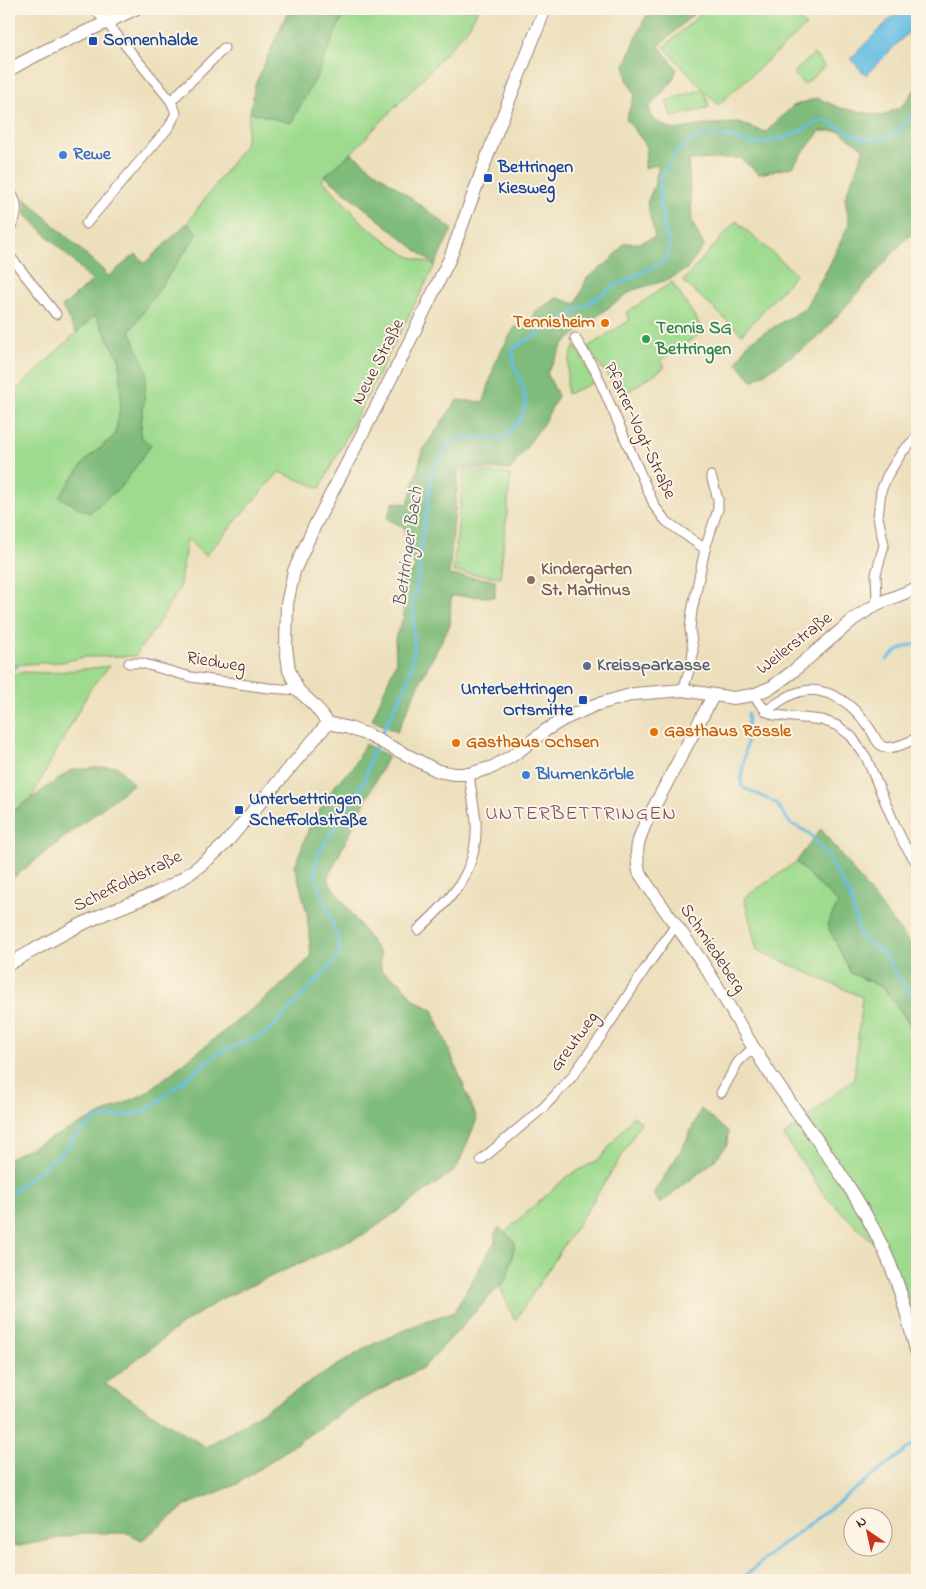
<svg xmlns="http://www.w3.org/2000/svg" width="926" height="1589" viewBox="0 0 926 1589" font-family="'Indie Flower',sans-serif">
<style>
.green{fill:#9fdb8f;stroke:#747d5d}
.forest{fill:#7fbb7a;stroke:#646d52}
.water{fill:#66bee3;stroke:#586e87}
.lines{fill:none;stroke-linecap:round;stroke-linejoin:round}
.stream{stroke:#66bee3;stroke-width:3}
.street-casing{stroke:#9b7f74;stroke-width:11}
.secondary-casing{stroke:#9b7f74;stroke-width:14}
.street{stroke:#fff;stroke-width:9}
.secondary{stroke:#fff;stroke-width:12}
.transit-dot{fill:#1a4fb4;stroke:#fcf5e5;stroke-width:2}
.shop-dot{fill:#3f7fe0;stroke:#fcf5e5;stroke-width:2}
.food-dot{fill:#e8710a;stroke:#fcf5e5;stroke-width:2}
.leisure-dot{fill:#2e9e5b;stroke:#fcf5e5;stroke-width:2}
.education-dot{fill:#8d6e63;stroke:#fcf5e5;stroke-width:2}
.service-dot{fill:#5c6f8a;stroke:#fcf5e5;stroke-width:2}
.labels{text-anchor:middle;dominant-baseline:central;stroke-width:4;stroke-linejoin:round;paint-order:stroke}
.transit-label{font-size:18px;font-weight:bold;fill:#164399;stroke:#fcf5e5;text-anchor:start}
.shop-label{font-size:18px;font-weight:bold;fill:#366cbe;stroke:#fcf5e5;text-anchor:start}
.food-label{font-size:18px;font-weight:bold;fill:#c56008;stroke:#fcf5e5;text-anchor:start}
.leisure-label{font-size:18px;font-weight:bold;fill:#27864d;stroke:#fcf5e5;text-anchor:start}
.street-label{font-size:18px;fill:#4a1f2b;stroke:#fcf5e5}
.education-label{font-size:18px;font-weight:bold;fill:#785e54;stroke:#fcf5e5;text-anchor:start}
.service-label{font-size:18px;font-weight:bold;fill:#4e5e75;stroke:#fcf5e5;text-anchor:start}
.water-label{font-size:19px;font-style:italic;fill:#54576b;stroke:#fcf5e5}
.quarter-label{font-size:20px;letter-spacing:1px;fill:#7e4e6b;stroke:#fcf5e5}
</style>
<rect width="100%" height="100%" fill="#fcf5e5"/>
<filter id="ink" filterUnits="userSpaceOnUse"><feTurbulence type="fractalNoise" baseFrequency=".02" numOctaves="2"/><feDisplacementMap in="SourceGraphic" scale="10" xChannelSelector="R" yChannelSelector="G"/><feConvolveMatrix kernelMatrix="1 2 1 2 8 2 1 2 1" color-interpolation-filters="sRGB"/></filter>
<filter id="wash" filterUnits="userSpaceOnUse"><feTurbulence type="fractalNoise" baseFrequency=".0096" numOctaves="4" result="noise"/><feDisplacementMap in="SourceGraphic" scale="20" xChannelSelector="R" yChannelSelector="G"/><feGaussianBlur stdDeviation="1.12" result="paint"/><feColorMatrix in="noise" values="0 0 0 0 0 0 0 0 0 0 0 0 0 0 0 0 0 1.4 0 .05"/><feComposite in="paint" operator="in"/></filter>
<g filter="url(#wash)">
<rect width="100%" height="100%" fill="#ecdfbc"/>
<g class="green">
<polygon points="349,9 478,9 468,28 423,78 353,151 322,179 366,226 406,255 435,265 320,488 279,472 205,556 187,539 179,589 154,630 135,656 85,657 61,662 38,663 14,665 9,668 9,397 95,315 120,360 121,404 115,435 86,460 151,446 140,436 146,372 130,331 198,233 187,223 245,145 250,112 291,123 340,22"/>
<polygon points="706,9 790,9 806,26 718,105 704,90 709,107 671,118 666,101 703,89 664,47"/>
<polygon points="814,54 825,66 804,85 793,73"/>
<polygon points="736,221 796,274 742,334 683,281"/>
<polygon points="672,282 704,331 661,360 665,367 621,396 588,347 630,320 626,313"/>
<path d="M575,346L595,382L567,394C567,377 566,361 575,346Z"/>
<polygon points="464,470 511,475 500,577 453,572"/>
<polygon points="110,666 92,686 31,798 9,814 9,676 19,672 49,673"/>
<polygon points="796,862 838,903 851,973 884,988 917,1034 917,1332 902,1280 807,1117 854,1078 862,997 757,950 744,898"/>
<polygon points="633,1116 641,1122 620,1159 515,1321 500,1287 507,1278 515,1243 505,1232 568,1176 600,1159"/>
<polygon points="799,1123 858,1208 876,1245 825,1196 784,1136"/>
</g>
<g class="forest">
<polygon points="289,9 349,9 340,22 318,74 291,123 250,112 255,85"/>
<polygon points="652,9 699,9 659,46 677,69 672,82 649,107 653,120 674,130 711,124 738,123 766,132 793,106 817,98 840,108 882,116 902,106 917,87 917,229 902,243 817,339 753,381 736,363 749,342 804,309 828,268 849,224 845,198 864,149 840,131 820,131 792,167 759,174 740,158 688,160 692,222 704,246 687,269 667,280 633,290 601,313 564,343 547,373 558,396 543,424 510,470 459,468 449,575 495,580 495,597 451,596 450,625 423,676 397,732 372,720 396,662 395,638 404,616 400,586 415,567 408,556 404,527 387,519 393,502 408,504 423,450 457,400 484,402 496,360 515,327 530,325 536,311 557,298 576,304 587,278 610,261 625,243 640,243 655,237 647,203 654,186 659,164 645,168 646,145 626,119 635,94 627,80 625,65 643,22"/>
<polygon points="351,153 452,229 435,265 325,176"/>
<polygon points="25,198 109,276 136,254 145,263 187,223 198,233 130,331 147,372 140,436 151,445 123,485 89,513 59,497 86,460 115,435 121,404 120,360 95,315 76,333 62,307 92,281 80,268 26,215"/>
<polygon points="365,744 388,756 327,879 380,954 381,971 400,982 413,999 433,1010 477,1119 456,1170 444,1178 367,1233 221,1299 178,1327 105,1384 206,1447 367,1347 425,1321 454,1312 495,1241 495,1233 499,1227 515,1243 507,1278 424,1367 357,1402 237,1484 187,1505 142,1540 128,1533 82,1533 20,1546 9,1545 9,1158 146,1093 276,990 311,957 307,913 295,866 309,828 335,785 353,767"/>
<polygon points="117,766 133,784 9,881 9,814 71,770"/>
<polygon points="821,829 917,953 917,1034 884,988 851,973 827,925 838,903 796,862"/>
<polygon points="701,1109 728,1132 727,1145 713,1162 660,1204 653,1194 684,1145"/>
</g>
<polygon class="water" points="900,9 904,9 917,22 917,24 866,75 850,59"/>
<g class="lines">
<g class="stream">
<polyline points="149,660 171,666"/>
<path d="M887,660C896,650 904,646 917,644"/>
<polyline points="9,671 17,667"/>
<polyline points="748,713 747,739 741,779 742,787 776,803 790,823 809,833 825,853 850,896 860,937 883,952 906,989 917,998"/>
<polyline points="379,739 408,681 414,651 413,602 419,576 418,566 432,474 444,449 461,437 503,438 519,422 526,403 523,386 514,365 513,350 520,344 586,305 614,286 666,261 669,247 660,205 661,177 678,150 700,135 729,137 754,144 784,138 823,120 862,138 884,140 904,125 917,110"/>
<polyline points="9,1194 66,1149 75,1136 98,1118 131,1115 148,1109 218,1053 267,1033 336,960 340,948 337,936 315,876 317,855 365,780 370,759 377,744"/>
<polyline points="741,1580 774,1551 917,1442"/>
</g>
</g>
</g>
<g filter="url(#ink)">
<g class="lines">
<defs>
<g id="street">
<polyline points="171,101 224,48"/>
<path d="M9,191C20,203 18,217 9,229"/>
<polyline points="86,224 169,127 176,113 171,101 107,23 94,9"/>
<polyline points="9,255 56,314"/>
<polyline points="575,338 595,370 655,507 666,521 705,549"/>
<polyline points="877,604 876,574 884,545 878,517 881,491 887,476 902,452 917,437"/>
<polyline points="129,663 141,663 191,677 268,688 298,690"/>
<polyline points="683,690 692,661 693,649 690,629 692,611 705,549 718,509 718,499 711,476"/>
<polyline points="753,695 766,711 774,715 822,720 838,726 851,736 866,757 895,825 904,844 917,863"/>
<path d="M766,711C776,704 787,695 799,692C806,690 813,690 819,691C843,696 857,710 870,729C874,734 877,745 884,747C894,750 908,742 917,738"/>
<path d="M418,930C452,899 479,870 476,821C474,805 471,790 469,774"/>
<polyline points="721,1093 738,1062 753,1048"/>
<polyline points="481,1160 544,1107 571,1078 602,1035 645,969 676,925"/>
</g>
<g id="secondary">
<path d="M9,70C49,46 93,30 135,9"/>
<path d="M713,696L647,820C637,842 635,848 639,872C659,904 683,933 704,965C728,1002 748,1042 773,1078C811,1133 854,1186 882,1246C899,1281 908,1318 917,1354"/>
<polyline points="328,723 315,706 298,690 289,670 286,647 287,604 294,571 314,527 400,361 450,258 490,149 545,9"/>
<polyline points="328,723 349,728 368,735 438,771 454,774 469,774 493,767 515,754 546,730 564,719 595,705 634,694 683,690 733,698 753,695 772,687 791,673 854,619 877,604 917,588"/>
<path d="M9,964C36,949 64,932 93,919C123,905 156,896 183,878C198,868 212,856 225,844L328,723"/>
</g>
</defs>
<use href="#street" class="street-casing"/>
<use href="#secondary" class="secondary-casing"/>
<use href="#street" class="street"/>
<use href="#secondary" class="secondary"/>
</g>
</g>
<g class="transit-dot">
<rect x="88" y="36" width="10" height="10" rx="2.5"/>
<rect x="483" y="173" width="10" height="10" rx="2.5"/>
<rect x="578" y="695" width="10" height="10" rx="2.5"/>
<rect x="234" y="805" width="10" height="10" rx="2.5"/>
</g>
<g class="shop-dot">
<circle cx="63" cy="155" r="5"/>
<circle cx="526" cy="775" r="5"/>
</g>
<g class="food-dot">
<circle cx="605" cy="323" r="5"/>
<circle cx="654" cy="732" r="5"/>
<circle cx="456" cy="743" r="5"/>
</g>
<circle class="leisure-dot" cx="646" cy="339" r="5"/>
<circle class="education-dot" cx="531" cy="580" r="5"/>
<circle class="service-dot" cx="587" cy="666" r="5"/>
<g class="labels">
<g class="transit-label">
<text x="103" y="41">Sonnenhalde</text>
<text x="498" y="168">Bettringen<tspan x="498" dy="21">Kiesweg</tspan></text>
<text x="573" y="690" text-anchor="end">Unterbettringen<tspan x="573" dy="21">Ortsmitte</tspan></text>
<text x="249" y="800">Unterbettringen<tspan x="249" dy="21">Scheffoldstraße</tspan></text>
</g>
<g class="shop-label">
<text x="73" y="155">Rewe</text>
<text x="536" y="775">Blumenkörble</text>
</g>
<g class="food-label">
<text x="595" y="323" text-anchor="end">Tennisheim</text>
<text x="664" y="732">Gasthaus Rössle</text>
<text x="466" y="743">Gasthaus Ochsen</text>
</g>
<g class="leisure-label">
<text x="656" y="329">Tennis SG<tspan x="656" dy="21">Bettringen</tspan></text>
</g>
<g class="street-label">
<text transform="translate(379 362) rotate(-63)">Neue Straße</text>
<text transform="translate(639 431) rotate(65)">Pfarrer-Vogt-Straße</text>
<text transform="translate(795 644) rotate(-38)">Weilerstraße</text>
<text transform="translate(216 663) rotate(9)">Riedweg</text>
<text transform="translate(128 882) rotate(-26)">Scheffoldstraße</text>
<text transform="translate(712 949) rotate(56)">Schmiedeberg</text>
<text transform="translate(575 1042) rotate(-54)">Greutweg</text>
</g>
<g class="education-label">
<text x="541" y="570">Kindergarten<tspan x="541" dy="21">St. Martinus</tspan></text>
</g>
<g class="service-label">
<text x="597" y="666">Kreissparkasse</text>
</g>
<g class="water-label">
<text transform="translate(409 547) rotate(-82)">Bettringer Bach</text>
</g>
<g class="quarter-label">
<text x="581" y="814">UNTERBETTRINGEN</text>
</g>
</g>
<rect width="926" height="1589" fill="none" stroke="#fcf5e5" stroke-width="30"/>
<g transform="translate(868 1532) rotate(326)"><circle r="24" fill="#fcf5e5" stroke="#b59f9b"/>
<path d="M0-4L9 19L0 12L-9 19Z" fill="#c8321e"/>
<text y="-8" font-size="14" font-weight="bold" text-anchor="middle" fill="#4a1f2b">N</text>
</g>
</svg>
